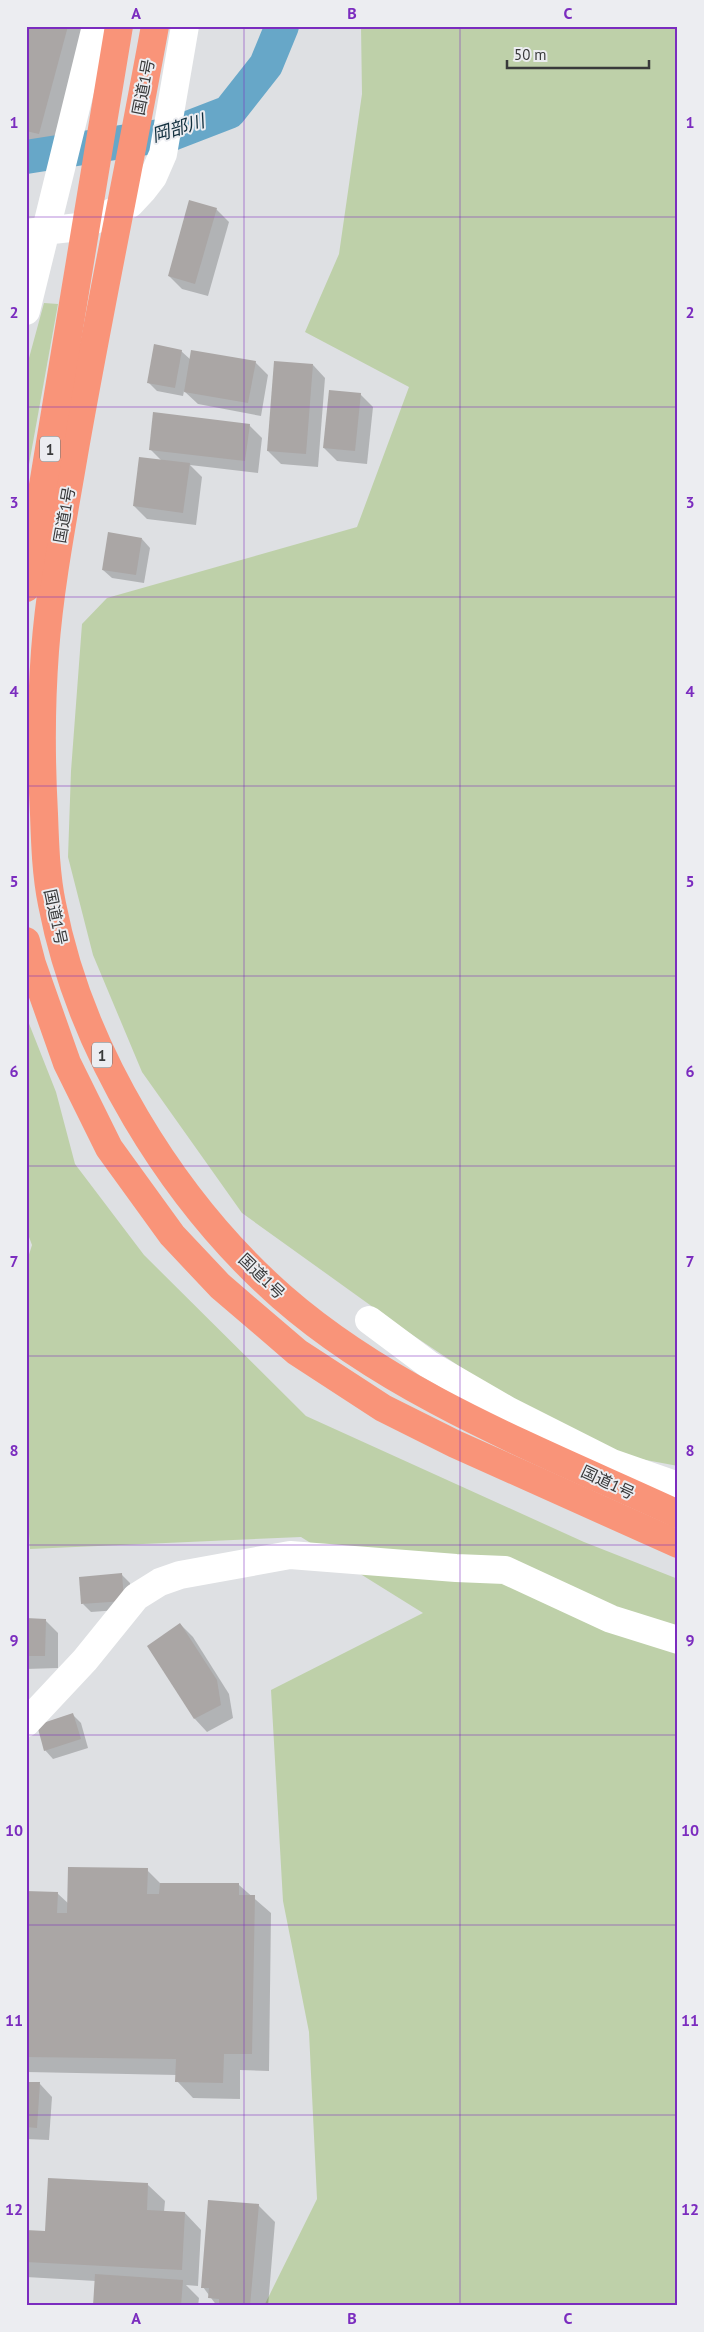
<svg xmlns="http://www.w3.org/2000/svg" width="704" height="2332" viewBox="0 0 704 2332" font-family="'PT Sans','Noto Sans JP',sans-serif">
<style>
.green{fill:#bed0a9}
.shadow{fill:#0003}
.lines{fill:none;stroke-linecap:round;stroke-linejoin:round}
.river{stroke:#67a7c8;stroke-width:34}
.building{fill:#aaa6a5}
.minor{stroke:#fff;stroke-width:28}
.highway{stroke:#f99479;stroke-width:28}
.grid{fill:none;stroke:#7b2cbf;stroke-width:1;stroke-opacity:0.55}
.labels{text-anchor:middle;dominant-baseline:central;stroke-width:4;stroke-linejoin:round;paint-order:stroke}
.shield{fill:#ecedf1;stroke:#6f7072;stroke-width:1}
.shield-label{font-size:15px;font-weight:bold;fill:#393a3b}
.street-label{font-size:16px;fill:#393a3b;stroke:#ecedf1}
.water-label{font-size:18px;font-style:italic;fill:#112f3e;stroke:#ecedf1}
.neatline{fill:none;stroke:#7b2cbf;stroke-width:2}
.grid-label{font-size:16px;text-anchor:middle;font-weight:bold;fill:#7b2cbf}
</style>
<rect width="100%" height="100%" fill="#dee0e3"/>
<g class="green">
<polygon points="361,26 678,26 678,1466 582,1448 402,1328 242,1213 142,1072 93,955 68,857 71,771 82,624 107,598 357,527 409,387 305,332 339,254 362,94"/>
<polygon points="44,303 58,304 26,481 26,369"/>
<polygon points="26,1016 56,1092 75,1164 144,1255 306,1416 584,1542 678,1579 678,2306 264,2306 317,2199 309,2032 283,1901 271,1690 423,1613 301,1537 30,1549 26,1485 26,1264 32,1245 26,1229"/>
</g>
<g class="shadow">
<polygon points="26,26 89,26 55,150 26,142"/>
<polygon points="216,209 229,222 208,296 182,289 169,276"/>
<polygon points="181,351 191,360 255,362 268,375 261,416 198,404 184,391 183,396 157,391 148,382"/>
<polygon points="313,365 325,378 318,467 281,464 268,451"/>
<polygon points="360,394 373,407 367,464 337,461 324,448"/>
<polygon points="249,425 262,438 258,473 190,465 202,477 196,525 147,519 134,506 162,461 150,449"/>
<polygon points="142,539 150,548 144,583 112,578 103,570"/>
<polygon points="122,1575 130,1583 132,1609 91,1612 83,1604"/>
<polygon points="26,1620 45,1620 58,1633 58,1668 26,1669"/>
<polygon points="180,1624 193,1637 229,1694 233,1718 207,1732 195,1719"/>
<polygon points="72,1714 81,1723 88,1748 53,1759 45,1750"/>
<polygon points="147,1870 161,1884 239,1885 271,1913 269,2071 240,2070 240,2099 193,2098 177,2081 177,2075 26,2072 26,1893 57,1893 69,1904"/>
<polygon points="26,2083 40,2084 52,2097 49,2140 26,2139"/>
<polygon points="148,2185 165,2201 164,2212 185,2213 201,2230 198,2286 186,2285 199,2298 198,2306 94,2306 96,2281 26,2277 26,2231 46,2232"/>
<polygon points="258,2205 275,2222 268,2306 217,2306 203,2287"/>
</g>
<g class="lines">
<polyline class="river" points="26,157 172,134 229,112 266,65 282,26"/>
</g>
<g class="building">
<polygon points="26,26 68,26 39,134 26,131"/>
<polygon points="189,200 217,208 195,284 168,276"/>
<polygon points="154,344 182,350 175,388 147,383"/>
<polygon points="191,350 256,361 248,403 184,392"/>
<polygon points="274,361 313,364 306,454 267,451"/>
<polygon points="329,390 361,393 355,451 323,448"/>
<polygon points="153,412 250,424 245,461 149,450"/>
<polygon points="139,457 190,463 183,513 133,506"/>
<polygon points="108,532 142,538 136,575 102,570"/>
<polygon points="122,1573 124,1601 81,1604 79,1577"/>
<polygon points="26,1618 46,1619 45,1656 26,1656"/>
<polygon points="180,1623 217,1680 221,1705 194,1719 147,1646"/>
<polygon points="73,1713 81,1739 44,1751 37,1725"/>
<polygon points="68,1867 148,1868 147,1894 159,1894 160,1883 239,1883 239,1895 255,1895 252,2054 224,2054 223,2083 175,2082 176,2059 26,2057 26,1891 58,1892 57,1913 67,1913"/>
<polygon points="26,2082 40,2082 37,2128 26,2127"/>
<polygon points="48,2178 148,2183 147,2210 185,2212 182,2270 26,2262 26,2230 45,2231"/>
<polygon points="208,2200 259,2204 250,2306 219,2306 219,2299 208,2298 209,2288 201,2288"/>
<polygon points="95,2274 183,2280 181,2306 93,2306"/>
</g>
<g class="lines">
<g class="minor">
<polyline points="26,233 79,227 130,204 143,190 153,177 163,154 185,26"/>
<polyline points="26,311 96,26"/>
<polyline points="369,1320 428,1364 509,1411 612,1463 678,1486"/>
<polyline points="26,1723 85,1660 136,1597 160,1582 180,1575 290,1555 456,1568 505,1570 611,1619 678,1640"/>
</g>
<g class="highway">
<path d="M155,26C129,169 99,311 74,454C63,519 50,585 45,651C41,705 41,760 44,814C45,844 46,875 52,904C80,1049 171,1199 282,1297C394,1395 544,1452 678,1514"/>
<polyline points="26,588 119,26"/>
<polyline points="26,941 32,964 67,1063 109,1148 172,1235 220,1286 297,1352 383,1408 455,1444 678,1544"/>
</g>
</g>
<path class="grid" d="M244,26V2306M460,26V2306M26,217H678M26,407H678M26,597H678M26,786H678M26,976H678M26,1166H678M26,1356H678M26,1545H678M26,1735H678M26,1925H678M26,2115H678"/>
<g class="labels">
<g class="shield">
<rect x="40" y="436.5" width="20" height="25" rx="4"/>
<rect x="92" y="1042.5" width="20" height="25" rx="4"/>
</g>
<g class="shield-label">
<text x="50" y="449">1</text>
<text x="102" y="1055">1</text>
</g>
<g class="street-label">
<text transform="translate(143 87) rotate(-79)">国道1号</text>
<text transform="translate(64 515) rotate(-80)">国道1号</text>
<text transform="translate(56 917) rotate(78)">国道1号</text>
<text transform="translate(262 1276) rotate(44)">国道1号</text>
<text transform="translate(608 1482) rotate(25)">国道1号</text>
</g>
<g class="water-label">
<text transform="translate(178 128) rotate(-17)">岡部川</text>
</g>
</g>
<rect width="704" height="2332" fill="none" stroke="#ecedf1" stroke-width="55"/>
<path d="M507 60v8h142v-8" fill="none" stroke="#393a3b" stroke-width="2.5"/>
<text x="514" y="60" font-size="15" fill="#393a3b" stroke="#ecedf1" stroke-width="4" paint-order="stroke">50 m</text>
<rect x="28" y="28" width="648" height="2276" class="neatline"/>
<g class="grid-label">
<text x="136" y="19">A</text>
<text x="352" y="19">B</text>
<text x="568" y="19">C</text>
<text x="14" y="128">1</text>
<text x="690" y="128">1</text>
<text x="14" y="318">2</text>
<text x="690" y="318">2</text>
<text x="14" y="508">3</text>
<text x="690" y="508">3</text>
<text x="14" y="697">4</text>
<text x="690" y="697">4</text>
<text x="14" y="887">5</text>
<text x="690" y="887">5</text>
<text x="14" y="1077">6</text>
<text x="690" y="1077">6</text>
<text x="14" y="1267">7</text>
<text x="690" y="1267">7</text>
<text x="14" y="1456">8</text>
<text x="690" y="1456">8</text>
<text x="14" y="1646">9</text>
<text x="690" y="1646">9</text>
<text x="14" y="1836">10</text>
<text x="690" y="1836">10</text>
<text x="14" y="2026">11</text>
<text x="690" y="2026">11</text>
<text x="14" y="2215">12</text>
<text x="690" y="2215">12</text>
<text x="136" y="2324">A</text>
<text x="352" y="2324">B</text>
<text x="568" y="2324">C</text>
</g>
</svg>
